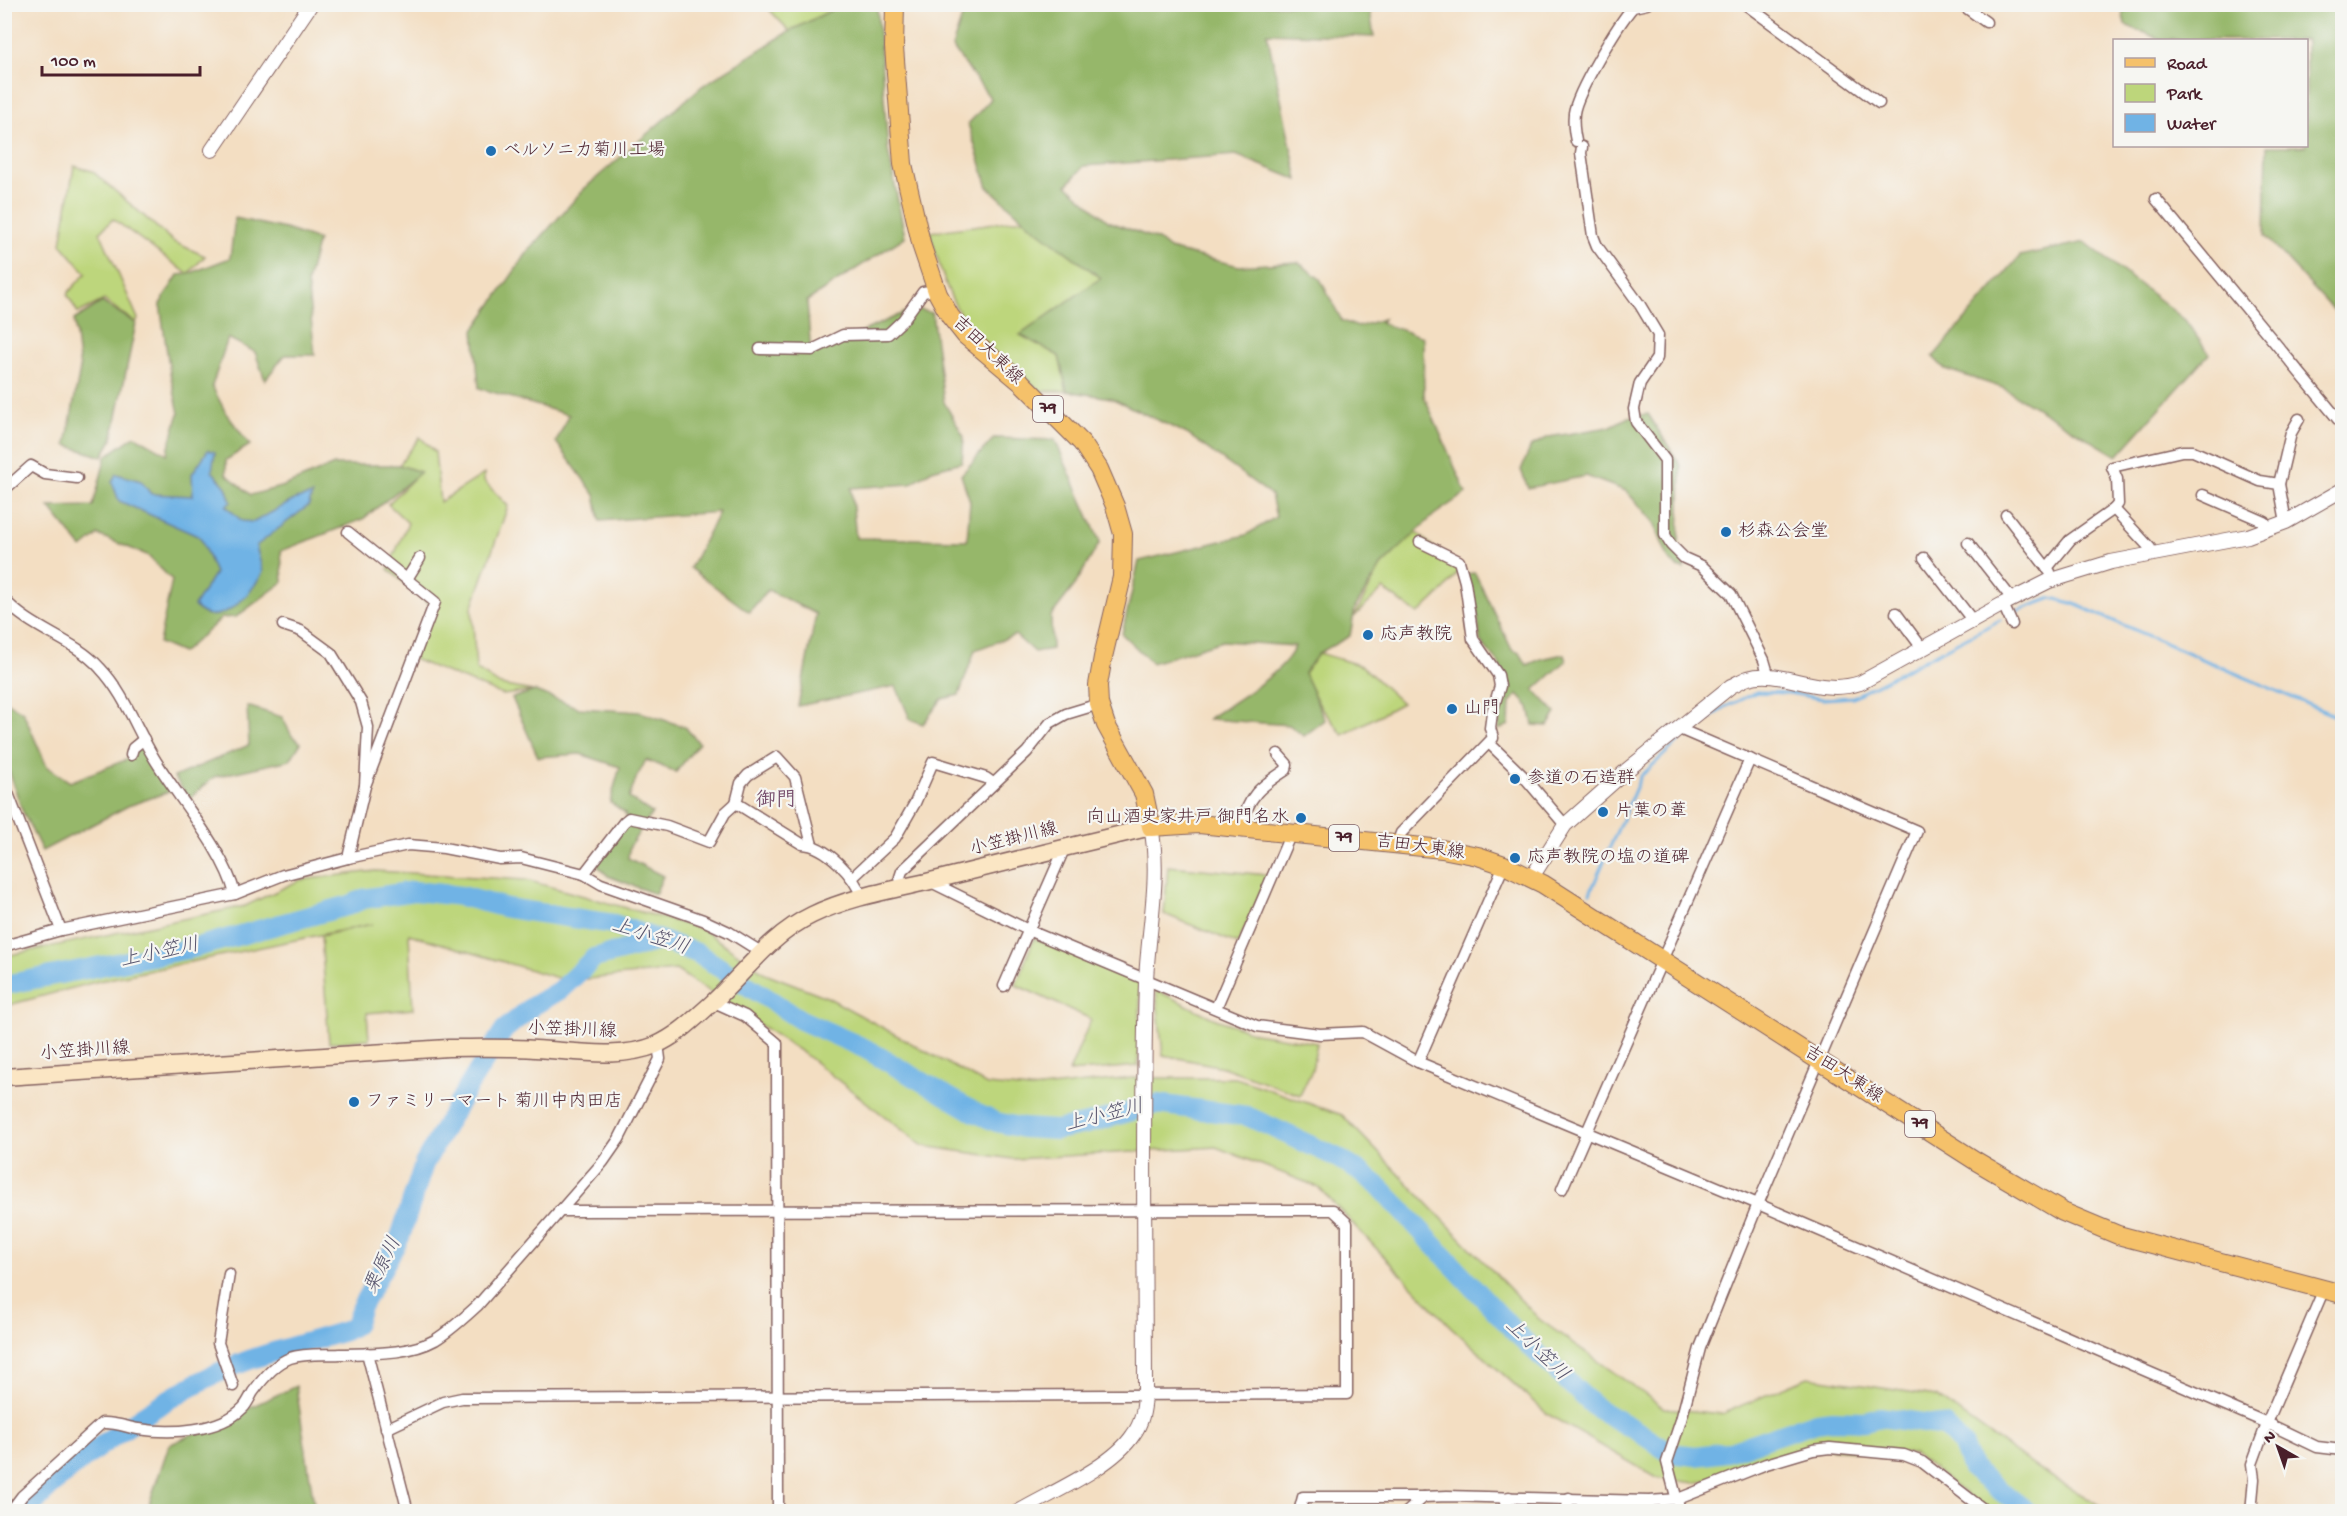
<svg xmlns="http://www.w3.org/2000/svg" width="2347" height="1516" viewBox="0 0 2347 1516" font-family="'Gochi Hand','Klee One',sans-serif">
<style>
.green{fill:#bdd67b;stroke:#847a53;stroke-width:1.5}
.forest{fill:#96b76b;stroke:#706b4b;stroke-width:1.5}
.water{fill:#70b3e5;stroke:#5d6988;stroke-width:1.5}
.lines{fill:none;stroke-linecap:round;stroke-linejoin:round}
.stream{stroke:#70b3e5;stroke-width:3}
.river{stroke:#70b3e5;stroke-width:20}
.minor-casing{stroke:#856260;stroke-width:13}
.tertiary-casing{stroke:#856260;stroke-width:16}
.secondary-casing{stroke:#856260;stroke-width:19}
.primary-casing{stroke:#856260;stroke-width:20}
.minor{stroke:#fff;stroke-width:10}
.tertiary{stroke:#fff;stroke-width:14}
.secondary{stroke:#fbe6c4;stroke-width:16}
.primary{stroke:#f5c16b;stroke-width:18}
.poi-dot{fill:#1f6fb2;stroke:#f6f6f2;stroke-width:2}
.labels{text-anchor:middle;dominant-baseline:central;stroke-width:4.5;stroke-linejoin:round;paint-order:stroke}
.shield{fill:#f6f6f2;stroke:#7e6067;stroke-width:1.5}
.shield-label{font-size:16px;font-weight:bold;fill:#4a1f2b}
.poi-label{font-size:18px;fill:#4a1f2b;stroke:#f6f6f2;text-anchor:start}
.street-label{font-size:18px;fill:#4a1f2b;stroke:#f6f6f2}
.neighbourhood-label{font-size:20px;font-weight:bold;fill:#764e6c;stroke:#f6f6f2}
.water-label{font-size:20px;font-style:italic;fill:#57536c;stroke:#f6f6f2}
</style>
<rect width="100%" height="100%" fill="#f6f6f2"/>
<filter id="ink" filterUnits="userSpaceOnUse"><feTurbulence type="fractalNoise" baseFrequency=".0167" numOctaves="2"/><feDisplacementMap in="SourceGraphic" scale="12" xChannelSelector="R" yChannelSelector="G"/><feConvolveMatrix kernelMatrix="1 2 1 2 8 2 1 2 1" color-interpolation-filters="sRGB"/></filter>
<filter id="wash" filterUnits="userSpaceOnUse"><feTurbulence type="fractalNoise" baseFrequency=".008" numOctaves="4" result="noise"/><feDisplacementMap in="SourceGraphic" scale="24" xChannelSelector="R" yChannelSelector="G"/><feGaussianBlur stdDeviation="1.35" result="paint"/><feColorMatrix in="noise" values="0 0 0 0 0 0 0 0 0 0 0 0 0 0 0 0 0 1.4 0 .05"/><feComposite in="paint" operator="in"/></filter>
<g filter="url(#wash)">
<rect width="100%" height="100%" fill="#f3dec2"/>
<g class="green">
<polygon points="765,5 845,5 795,37"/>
<polygon points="74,166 92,171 174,242 205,256 188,274 113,219 100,232 138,319 136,323 104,300 78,313 67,294 86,273 61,244"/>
<path d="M1023,219L1101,278L1021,335L1059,356L1067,391H1040C1015,368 978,343 960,314C945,289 938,260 930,232Z"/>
<polygon points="420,437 435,452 440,502 484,474 484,481 508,506 472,608 476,669 500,685 533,691 503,695 413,659 430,605 388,569 408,523 388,504 420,472 399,465"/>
<polygon points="1416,532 1460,570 1445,589 1418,614 1383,589 1354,617 1381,566"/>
<polygon points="1319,653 1362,666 1402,703 1343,735 1320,706 1303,673"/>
<polygon points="1168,866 1268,875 1238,944 1164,914"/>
<polygon points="375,871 526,880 702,929 765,973 827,997 987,1085 1031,1089 1132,1078 1236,1078 1342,1115 1539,1319 1664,1408 1722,1414 1808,1377 1936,1396 2037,1468 2109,1511 1987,1511 1914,1454 1824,1449 1695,1483 1657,1478 1547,1414 1450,1326 1318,1187 1216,1147 1013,1159 923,1146 803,1053 676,970 568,981 409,934 413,1009 367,1013 369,1039 329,1043 321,936 372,924 99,981 5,1006 5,956 245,906 300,880"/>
<polygon points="1034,938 1141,980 1138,1066 1069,1072 1091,1019 1016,985"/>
<polygon points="1156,990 1213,1018 1255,1033 1317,1043 1312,1070 1300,1095 1223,1067 1163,1055"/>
</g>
<g class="forest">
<polygon points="841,5 877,5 888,150 905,237 807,301 811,355 914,308 932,313 944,402 964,437 962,462 932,470 910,484 851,488 856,538 967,540 970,501 961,475 994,438 1055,440 1100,542 1075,585 1051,616 1052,649 1034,652 1015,635 975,650 959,695 942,699 923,724 910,719 896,686 798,706 816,614 768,590 749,612 690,568 719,512 600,521 595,495 556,442 569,415 479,388 474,330 527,253 585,188 702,86 788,32"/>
<path d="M966,5H1369L1374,37L1267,33L1298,180L1236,155L1084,166L1067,185L1108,221L1158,240L1169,249L1239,266L1298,262L1320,279L1342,321L1358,327L1383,319L1380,323L1423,337L1424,396L1466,493L1434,515L1381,566L1355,608L1350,636L1319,653L1304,673L1325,720L1304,736L1289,725L1208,719C1233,702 1285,673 1295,646L1222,641L1152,663L1122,634L1139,561L1246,535L1276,517L1271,495L1187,434L1111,398L1067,391L1059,356L1020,335L1101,278L1030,225L988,187L968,124L991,99L952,47Z"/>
<polygon points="2121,5 2342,5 2342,319 2265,236 2267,146 2306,146 2306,40 2162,40 2125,25"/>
<polygon points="235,218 285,229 318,240 307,282 315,355 285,355 265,380 255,352 228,338 212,386 226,413 250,445 226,460 226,474 251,495 284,486 334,465 399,465 421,472 363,519 281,551 283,582 236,617 222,618 182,653 159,643 172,580 147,555 98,535 82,548 49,507 93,506 106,456 135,436 167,454 179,413 170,373 160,304 178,275 188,274 230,258"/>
<polygon points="2085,242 2185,320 2209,354 2117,456 2003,388 1945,369 1933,357 2020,256"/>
<polygon points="102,302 136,323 112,440 102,457 66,445 80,369 74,320"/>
<polygon points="1648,414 1681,466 1679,545 1684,552 1684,569 1677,567 1669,560 1653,521 1626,491 1586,476 1528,488 1521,470 1531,446 1549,437 1609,427 1629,417"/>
<polygon points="1475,573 1512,650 1520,653 1527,665 1541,659 1564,654 1566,661 1534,690 1556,713 1548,726 1533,725 1529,707 1518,695 1510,702 1509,725 1498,730 1505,683 1499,663 1480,641 1477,609 1465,574"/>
<polygon points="535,691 579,708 640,712 685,727 699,743 676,772 646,760 636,779 629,798 652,813 630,846 628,858 663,876 655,894 608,876 597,865 627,822 625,813 610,802 620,767 580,754 538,757 512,698"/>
<polygon points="4,700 23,712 47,767 70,782 128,759 141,738 171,791 128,806 42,851 22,810 5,759"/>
<polygon points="247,706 282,717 292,736 301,743 290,760 214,777 189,799 174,777 249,745"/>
<polygon points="296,1386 315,1511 149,1512 150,1501 169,1445"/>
</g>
<path class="water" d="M208,450L215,452L212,471L226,487L231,502L226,506L242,521L254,522L296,499L312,495L309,505L256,546L263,572C252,594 217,633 194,606L215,573L200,537L119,501L112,482L116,474L141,481L151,494L193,496L192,474Z"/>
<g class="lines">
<g class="stream">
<polyline points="2017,611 2052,598 2072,603 2342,719"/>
<polyline points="1699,726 1725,707 1757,692 1789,693 1823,699 1853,697 2000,620"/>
<polyline points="1590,893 1641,776 1680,740"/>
</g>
<g class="river">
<polyline points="4,985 193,948 350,905 363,899 414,891 461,896 507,908 614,924 697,953 801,1020 866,1049 976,1113 996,1122 1023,1128 1056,1130 1087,1124 1157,1104 1247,1116 1336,1157 1362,1173 1381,1188 1517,1334 1596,1408 1637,1431 1670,1453 1696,1456 1727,1452 1816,1422 1832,1420 1865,1421 1880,1417 1945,1426 1962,1444 1972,1469 2028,1512"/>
<path d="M27,1512C47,1487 70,1469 95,1450C142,1415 193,1380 249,1360C280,1349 313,1341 345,1331L355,1325L361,1307L400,1237L424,1164L464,1093L504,1030L533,1006L560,990L594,958L659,941"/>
</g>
</g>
</g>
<g filter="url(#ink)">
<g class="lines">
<defs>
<g id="minor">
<polyline points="1745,4 1879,103"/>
<polyline points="1961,4 1986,22"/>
<path d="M1576,141C1574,132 1573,122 1574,113C1577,92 1618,24 1633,7L1647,4"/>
<polyline points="1582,147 1581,153 1593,236 1597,246 1640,305 1658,335 1657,358 1640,383 1634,409 1636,422 1665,460 1665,535 1671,545 1684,558 1702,566 1731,594 1764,660 1769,677"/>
<polyline points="2156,199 2342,424"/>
<polyline points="760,349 812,350 843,335 888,334 903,320 923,292 936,290"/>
<polyline points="2279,484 2291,433 2299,419"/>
<polyline points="4,490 31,466 45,474 77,478"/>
<polyline points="2203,495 2265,522 2268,529"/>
<polyline points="2114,509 2118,504 2117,479 2112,467 2182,451 2193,451 2260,481 2279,484 2286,522"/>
<polyline points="2006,515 2050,572"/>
<polyline points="348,532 435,602 365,786"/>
<polyline points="1968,543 2012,599"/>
<polyline points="1924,558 1973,621"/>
<polyline points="2047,568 2070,540 2114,509 2150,548 2152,554"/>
<polyline points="407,579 420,558"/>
<path d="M4,599C31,630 73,638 100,668C124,693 136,728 154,758C178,798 224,850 235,894"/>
<polyline points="2003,604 2012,624"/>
<polyline points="1896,613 1922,648"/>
<polyline points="283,625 301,631 331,653 361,702 368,727 365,786 348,858"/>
<polyline points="1677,728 1917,831 1758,1204 1700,1348 1681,1420 1667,1462 1680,1512"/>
<polyline points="1489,743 1526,779 1565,825"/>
<polyline points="131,755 133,748 144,739"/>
<polyline points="4,783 61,930"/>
<polyline points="736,803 741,783 748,775 777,757 795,777 812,845"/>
<path d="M1242,827C1247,796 1261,786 1286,770L1287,764L1278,754"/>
<polyline points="1397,844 1401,833 1493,738 1490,728 1492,713 1500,686 1498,675 1473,639 1465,582 1459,561 1420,542"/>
<path d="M584,874L624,822L629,818L667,826L709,842L725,813L736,803L802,844C826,845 855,876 862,898"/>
<polyline points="852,878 895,838 915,803 933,762 986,778 993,783"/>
<polyline points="929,881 1030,931 1257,1026 1320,1034 1363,1032 1418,1062 1758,1204 2267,1423 2317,1447 2342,1450"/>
<polyline points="902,888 900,877 902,871 1027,752 1050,723 1066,714 1099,704"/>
<polyline points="4,946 61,930 235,894 283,875 348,858 408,845 444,848 500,859 521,858 584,874 601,884 703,920 729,932 761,952"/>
<polyline points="1004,986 1065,847"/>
<polyline points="714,1002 745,1016 777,1043 778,1512"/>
<polyline points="1216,1008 1291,833"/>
<polyline points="1418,1062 1504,865"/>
<polyline points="1562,1189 1750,759"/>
<polyline points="229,1274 218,1343 233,1386"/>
<polyline points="367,1353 408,1512"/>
<polyline points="386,1429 443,1402 462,1398 1347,1394 1347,1223 1333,1210 559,1211"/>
<path d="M10,1512L22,1496L102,1423C115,1422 126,1427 138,1429C171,1434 219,1432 243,1408C247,1404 250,1397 253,1392C261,1381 276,1363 290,1358C305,1353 324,1355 340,1354C370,1353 408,1355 435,1340C451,1330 464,1318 478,1305L603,1162L619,1139L660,1059L658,1044"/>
<polyline points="1299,1512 1303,1497 1424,1497"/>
<polyline points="1407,1512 1424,1497 1447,1496 1649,1501 1678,1499 1766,1464 1813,1450 1830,1448 1904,1455 1922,1462 1987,1512"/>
<polyline points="1503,1512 1509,1497"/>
<polyline points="1566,1512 1569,1498"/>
<polyline points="1621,1512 1649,1504"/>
<polyline points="2251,1512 2254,1479 2252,1464 2267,1423 2324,1289"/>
</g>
<g id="tertiary">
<polyline points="212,150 311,4"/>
<path d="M1532,877L1565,825L1627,770L1731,686C1736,684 1742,680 1748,678C1782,668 1818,697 1860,683L2003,604L2049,581L2111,562L2248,536L2286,522L2342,490"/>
<path d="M1018,1512C1052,1492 1112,1467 1133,1435C1142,1423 1144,1410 1145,1396C1145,1258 1142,1119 1146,981C1148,930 1161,877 1151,827"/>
</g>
<path id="secondary" d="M4,1077L448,1048C477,1048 506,1047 535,1049C575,1051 618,1060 656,1045C677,1036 694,1019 711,1004C744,974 770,935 812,915C851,896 898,889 939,879C1010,861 1080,844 1151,827"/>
<polyline id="primary" points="895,4 894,47 903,164 922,247 938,294 950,316 965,335 1022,383 1082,443 1099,469 1115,506 1123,534 1122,577 1103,657 1098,685 1099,704 1106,725 1144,794 1151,827 1199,824 1442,849 1478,856 1504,865 1543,884 1976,1161 2063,1212 2118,1235 2342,1294"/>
</defs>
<use href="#minor" class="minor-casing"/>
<use href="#tertiary" class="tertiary-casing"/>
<use href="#secondary" class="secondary-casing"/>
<use href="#primary" class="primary-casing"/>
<use href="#minor" class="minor"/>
<use href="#tertiary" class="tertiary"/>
<use href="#secondary" class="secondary"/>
<use href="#primary" class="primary"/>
</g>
</g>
<g class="poi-dot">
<circle cx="491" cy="151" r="6"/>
<circle cx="1726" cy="532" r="6"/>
<circle cx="1368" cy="635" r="6"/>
<circle cx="1452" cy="709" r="6"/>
<circle cx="1515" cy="779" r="6"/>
<circle cx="1603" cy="812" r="6"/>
<circle cx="1301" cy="818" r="6"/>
<circle cx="1515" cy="858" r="6"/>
<circle cx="354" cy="1102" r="6"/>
</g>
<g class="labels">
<g class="shield">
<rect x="1033" y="396" width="30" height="26" rx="4.5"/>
<rect x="1329" y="825" width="30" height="26" rx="4.5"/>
<rect x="1905" y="1111" width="30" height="26" rx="4.5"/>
</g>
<g class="shield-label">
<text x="1048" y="409">79</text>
<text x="1344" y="838">79</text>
<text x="1920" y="1124">79</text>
</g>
<g class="poi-label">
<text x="503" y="151">ベルソニカ菊川工場</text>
<text x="1738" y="532">杉森公会堂</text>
<text x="1380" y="635">応声教院</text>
<text x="1464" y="709">山門</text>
<text x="1527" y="779">参道の石造群</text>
<text x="1615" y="812">片葉の葦</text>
<text x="1289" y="818" text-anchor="end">向山酒史家井戸 御門名水</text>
<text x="1527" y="858">応声教院の塩の道碑</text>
<text x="366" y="1102">ファミリーマート 菊川中内田店</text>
</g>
<g class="street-label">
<text transform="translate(987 351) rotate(44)">吉田大東線</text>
<text transform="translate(1014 840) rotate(-14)">小笠掛川線</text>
<text transform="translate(1420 848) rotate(8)">吉田大東線</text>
<text transform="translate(572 1031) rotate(2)">小笠掛川線</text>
<text transform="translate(85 1052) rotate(-4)">小笠掛川線</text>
<text transform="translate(1843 1075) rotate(33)">吉田大東線</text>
</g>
<g class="neighbourhood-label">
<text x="776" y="801">御門</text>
</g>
<g class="water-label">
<text transform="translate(650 938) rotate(18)">上小笠川</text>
<text transform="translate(160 954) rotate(-12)">上小笠川</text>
<text transform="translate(1105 1117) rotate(-14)">上小笠川</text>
<text transform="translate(384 1266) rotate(-64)">栗原川</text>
<text transform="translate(1536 1351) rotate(44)">上小笠川</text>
</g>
</g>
<rect width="2347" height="1516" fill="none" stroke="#f6f6f2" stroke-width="24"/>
<rect x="2113" y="39" width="195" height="108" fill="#f6f6f2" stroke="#b1a0a2" stroke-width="1.5"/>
<rect x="2125" y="58" width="30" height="9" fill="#f5c16b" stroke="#b1a0a2" stroke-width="1.5"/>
<text x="2167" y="69" font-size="18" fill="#4a1f2b">Road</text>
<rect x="2125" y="84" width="30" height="18" fill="#bdd67b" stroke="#b1a0a2" stroke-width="1.5"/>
<text x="2167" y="99" font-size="18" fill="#4a1f2b">Park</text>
<rect x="2125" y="114" width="30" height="18" fill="#70b3e5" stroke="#b1a0a2" stroke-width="1.5"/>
<text x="2167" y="129" font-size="18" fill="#4a1f2b">Water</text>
<g transform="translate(2278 1447) rotate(320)" stroke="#f6f6f2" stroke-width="4.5" paint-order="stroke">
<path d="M0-4.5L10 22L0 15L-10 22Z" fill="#4a1f2b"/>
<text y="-9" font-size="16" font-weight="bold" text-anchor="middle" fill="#4a1f2b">N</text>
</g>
<path d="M42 66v9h158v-9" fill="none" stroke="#4a1f2b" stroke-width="3"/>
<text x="51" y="66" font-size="18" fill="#4a1f2b" stroke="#f6f6f2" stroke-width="4.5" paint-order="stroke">100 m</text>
</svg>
